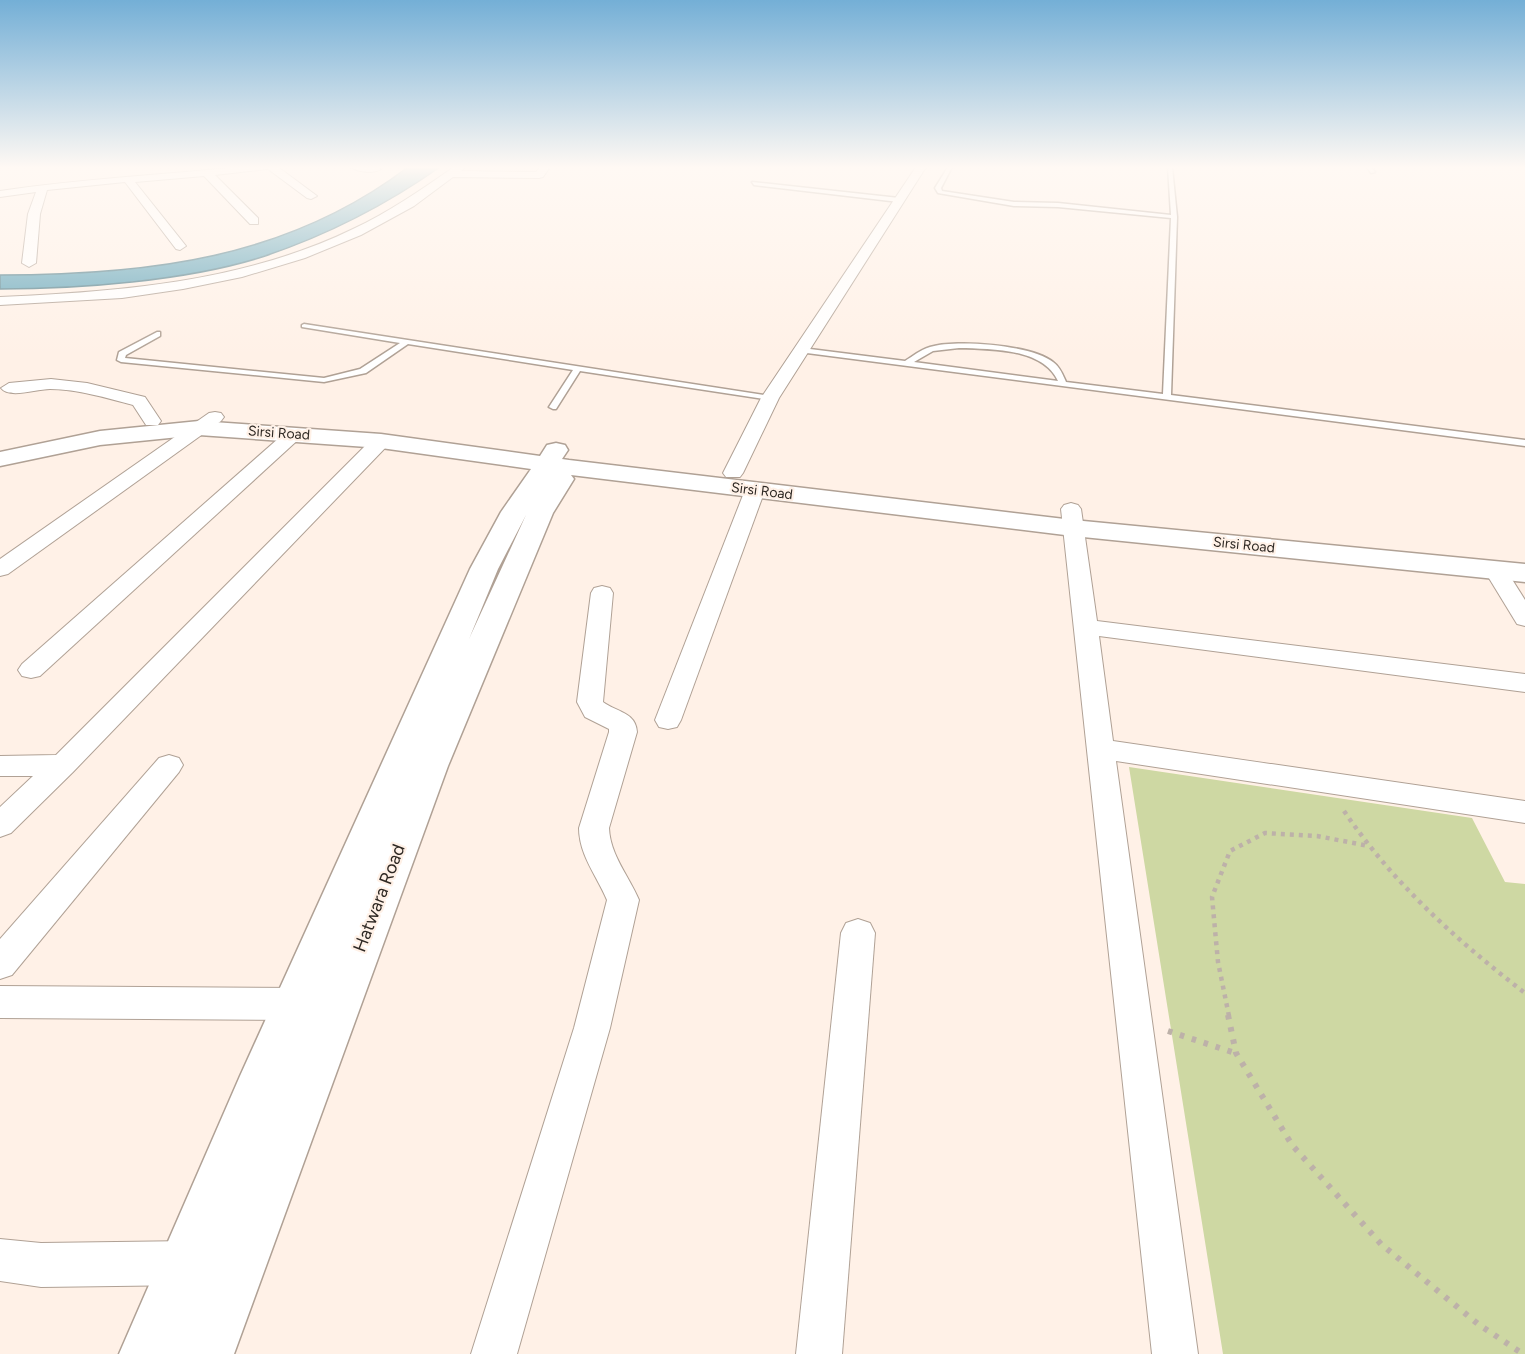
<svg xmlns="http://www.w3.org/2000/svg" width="1525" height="1354" viewBox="0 0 1525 1354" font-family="Figtree,sans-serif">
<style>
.green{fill:#ced8a3}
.water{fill:#66a7bb;stroke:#55818d;stroke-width:1.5}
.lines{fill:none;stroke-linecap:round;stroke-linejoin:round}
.lane-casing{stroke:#b0a195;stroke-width:3}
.street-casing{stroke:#b0a195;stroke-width:2}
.secondary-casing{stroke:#b0a195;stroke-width:3}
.path-far1{stroke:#bdb1a9;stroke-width:4.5;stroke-dasharray:4 5;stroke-linecap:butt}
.path{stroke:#bdb1a9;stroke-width:6;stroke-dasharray:4.5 8;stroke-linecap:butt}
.lane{fill:#fff;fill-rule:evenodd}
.street{fill:#fff;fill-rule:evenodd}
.secondary{fill:#fff;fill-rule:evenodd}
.labels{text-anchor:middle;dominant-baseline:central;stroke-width:4.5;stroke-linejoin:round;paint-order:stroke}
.far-street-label{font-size:14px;fill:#2e2823;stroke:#fff1e7}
.near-street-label{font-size:18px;fill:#2e2823;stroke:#fff1e7}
</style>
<rect width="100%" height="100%" fill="#fff1e7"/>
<polygon class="green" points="1129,767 1472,818 1505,882 1525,884 1525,1354 1223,1354"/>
<path class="water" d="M408,167H440C386,205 325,236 262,257C187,281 78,289 0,289V275C147,275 287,259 408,167Z"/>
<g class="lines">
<defs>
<g id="lane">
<path d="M948,167H952L941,188L942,191L1014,202L1058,203L1171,215L1168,167H1172L1177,217L1171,395L1525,440V446L799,352L798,350L802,348L905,361C913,356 920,350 930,347C956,339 1032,345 1053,362C1060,367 1063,375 1066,382L1163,394L1171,218L1058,207L1014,206L938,193L935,188ZM959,348C991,349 1043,348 1058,381L914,362L933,351Z"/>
<polygon points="1367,167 1371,167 1375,172 1371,173"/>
<polygon points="752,182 899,198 902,200 899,202 754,185"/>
<polygon points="304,324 770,396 774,398 770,400 580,371 556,409 553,409 549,407 573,370 408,344 366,373 324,382 121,362 117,360 119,352 157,332 160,332 160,336 126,355 125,358 324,378 360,369 400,343 302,327 302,325"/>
</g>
<g id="street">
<path d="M240,167H278L317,196L311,199L307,198L268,169L215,175L258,218V224H250L204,176L135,182L186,246L180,250L176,249L125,182L47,190L40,214L36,263L29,267L22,263L28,214L36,192L0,197V191C80,179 159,175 240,167Z"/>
<path d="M350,167H379L381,169C374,174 357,172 350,167Z"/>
<path d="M454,167H465L461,171L536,172L540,167H550L543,177L539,178L453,177L414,206L361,235L305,258L242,277L183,289L122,298L0,305V297C119,292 244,282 353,229C389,212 421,190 454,167Z"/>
<polygon points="916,167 926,167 779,398 743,473 740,477 726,477 723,473 761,398"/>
<path d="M51,379L87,383L145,397L161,421L158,425H146L133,405C106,398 78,389 50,389C37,389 9,399 1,388L9,383Z"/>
<polygon points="215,412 221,413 224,417 221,421 8,574 0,576 0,559 209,413"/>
<polygon points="294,429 300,430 303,434 300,438 40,676 31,678 22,676 18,670 22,664 288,430"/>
<polygon points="381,435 388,437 390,441 388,445 73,772 11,833 0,837 0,807 33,776 0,776 0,756 56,755 374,437"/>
<polygon points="755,484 762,486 765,490 681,720 677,727 668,729 659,727 655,720 745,490 748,486"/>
<polygon points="1071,503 1078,505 1081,509 1097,621 1525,674 1525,692 1099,636 1113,741 1525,801 1525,823 1116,761 1198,1354 1152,1354 1061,509 1064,505"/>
<polygon points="1495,563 1503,565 1525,600 1525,626 1517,624 1484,570 1487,565"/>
<path d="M602,586L610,588L613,593L603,702C616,712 636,712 637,732L609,828C610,855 629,876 639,900L610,1028L517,1354H471L574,1028L607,900C597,876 579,855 579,828L609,732V729L585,717L577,702L591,593L594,588Z"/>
<polygon points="169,755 179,758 183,765 179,772 12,975 0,979 0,939 159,758"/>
<polygon points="858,919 870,923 875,933 842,1354 796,1354 841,933 846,923"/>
<polygon points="0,986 306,988 318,992 324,1004 318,1016 306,1020 0,1018"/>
<polygon points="0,1239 41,1243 191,1241 206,1248 213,1263 206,1278 191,1285 41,1287 0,1281"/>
</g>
<path id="secondary" d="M199,421L381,434L540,456L547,445L556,443L565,445L568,450L562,459L569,460L1073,520L1525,564V582L1073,536L571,475L574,479L553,513L448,766L234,1354H119L240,1076L470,569L501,512L531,469L381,448L199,435L100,445L0,466V452L100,431ZM526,515L469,639L498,569Z"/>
</defs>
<use href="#lane" class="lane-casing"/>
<use href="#street" class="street-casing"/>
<use href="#secondary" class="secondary-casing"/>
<g class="path-far1">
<path d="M1344,811C1393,883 1456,940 1525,993"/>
<polyline points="1229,1016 1218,962 1212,897 1230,851 1265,833 1317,836 1369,846"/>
</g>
<g class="path">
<polyline points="1228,1015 1236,1053 1292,1145 1381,1244 1478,1324 1523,1354"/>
<polyline points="1168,1031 1235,1053"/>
</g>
<use href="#lane" class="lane"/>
<use href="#street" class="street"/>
<use href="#secondary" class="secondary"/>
</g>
<linearGradient id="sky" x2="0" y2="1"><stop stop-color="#74afd6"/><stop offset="0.47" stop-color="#fff9f4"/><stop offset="1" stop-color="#fff9f4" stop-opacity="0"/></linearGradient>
<rect width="1525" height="356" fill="url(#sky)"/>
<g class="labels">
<g class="far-street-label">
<text transform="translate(279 433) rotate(4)">Sirsi Road</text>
<text transform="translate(762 491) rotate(7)">Sirsi Road</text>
<text transform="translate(1244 545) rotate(6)">Sirsi Road</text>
</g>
<g class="near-street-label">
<text transform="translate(379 898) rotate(-69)">Hatwara Road</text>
</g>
</g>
</svg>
